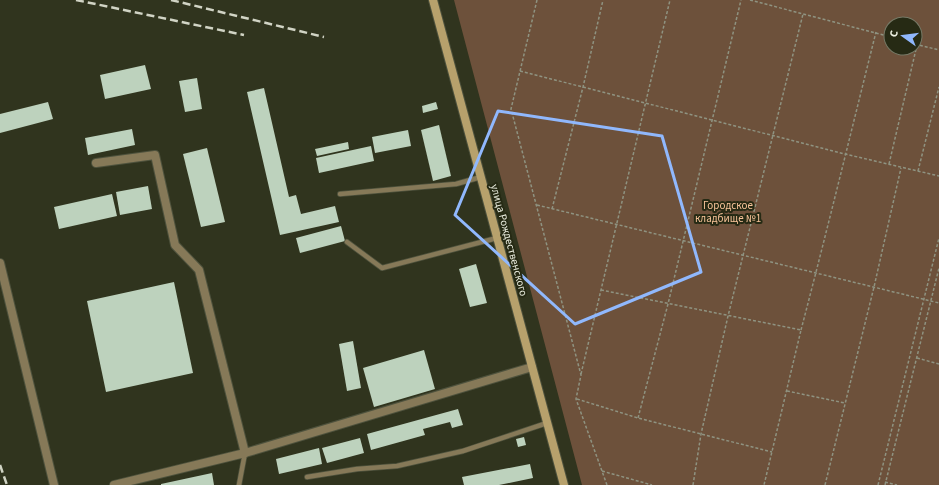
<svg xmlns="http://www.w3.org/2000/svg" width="939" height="485" viewBox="0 0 939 485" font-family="'Source Sans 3',sans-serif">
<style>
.green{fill:#6d513b;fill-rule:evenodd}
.building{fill:#bdd2bd}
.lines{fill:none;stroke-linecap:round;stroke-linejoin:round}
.lane-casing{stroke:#4e523d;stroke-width:6}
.street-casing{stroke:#4e523d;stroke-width:10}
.secondary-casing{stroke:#4e523d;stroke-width:10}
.path{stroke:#8f9381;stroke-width:1.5;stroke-dasharray:3 2;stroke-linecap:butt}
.lane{stroke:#867958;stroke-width:4.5}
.street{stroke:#867958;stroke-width:8}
.secondary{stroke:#b7a16c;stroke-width:8}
.rail{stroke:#d1d4c5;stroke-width:2.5;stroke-dasharray:8 4;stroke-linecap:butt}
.marked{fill:none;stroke:#90b8fd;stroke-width:3;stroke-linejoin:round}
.labels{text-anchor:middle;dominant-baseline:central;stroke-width:4;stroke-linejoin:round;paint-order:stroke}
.park-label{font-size:11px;fill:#f8c49a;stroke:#262a14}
.street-label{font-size:11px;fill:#edf0e2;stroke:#262a14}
</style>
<rect width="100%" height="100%" fill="#30341e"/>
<path class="green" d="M454,0H939V485H582ZM891,24H915V48H891Z"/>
<g class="building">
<polygon points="145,65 151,89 105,99 100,75"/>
<polygon points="197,78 202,109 185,112 179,81"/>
<polygon points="264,88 289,197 296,195 301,214 335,206 339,222 280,235 247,92"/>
<polygon points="48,102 53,119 0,133 0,114"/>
<polygon points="436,102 438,109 423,113 422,106"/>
<polygon points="439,125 451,176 433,181 421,130"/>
<polygon points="132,129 135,145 88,155 85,138"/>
<polygon points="408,130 411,146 375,153 372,137"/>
<polygon points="348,142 349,149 317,156 315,149"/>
<polygon points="371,146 374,161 319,173 316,158"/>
<polygon points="207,148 225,222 201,227 183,154"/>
<polygon points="148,186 152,209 120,215 116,192"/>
<polygon points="112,194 117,216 59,229 54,207"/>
<polygon points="341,226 345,241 300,253 296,238"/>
<polygon points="476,264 487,303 470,307 459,269"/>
<polygon points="174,282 193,373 106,392 87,301"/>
<polygon points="353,341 361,388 347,391 339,344"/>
<polygon points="424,350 435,389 374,407 363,368"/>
<polygon points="458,409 463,425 452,428 450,422 423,429 425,435 371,450 367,434"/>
<polygon points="524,437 526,445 518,447 516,439"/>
<polygon points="360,438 364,453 327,463 322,448"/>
<polygon points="319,448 322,464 279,474 276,459"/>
<polygon points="530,464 533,478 499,485 464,485 462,477"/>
<polygon points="212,473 214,485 161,485 161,484"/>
</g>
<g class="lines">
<defs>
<g id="lane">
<polyline points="340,194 456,184 481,177"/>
<polyline points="347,242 382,268 497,238"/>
<polyline points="307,477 357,469 397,466 463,451 547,423"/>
<polyline points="239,485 245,453"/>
</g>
<g id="street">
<polyline points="96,163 155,155 175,245 199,270 245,453"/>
<polyline points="0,263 54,485"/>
<polyline points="114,485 245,453 532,367"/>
</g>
<polyline id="secondary" points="433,0 564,485"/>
</defs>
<use href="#lane" class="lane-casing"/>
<use href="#street" class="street-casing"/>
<use href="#secondary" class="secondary-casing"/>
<g class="path">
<polyline points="537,0 511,109 581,375 576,399 607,485"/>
<polyline points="750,0 891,37"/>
<polyline points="915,44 939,50"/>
<polyline points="520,71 845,154 939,176"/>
<polyline points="889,164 917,45"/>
<polyline points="918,171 939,87"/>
<polyline points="537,205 939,303"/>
<polyline points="552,209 583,87 603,0"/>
<polyline points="601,290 801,330 764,485"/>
<path d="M801,330C827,231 851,132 876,32"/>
<polyline points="917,358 939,364"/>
<polyline points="581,374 670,0"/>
<polyline points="787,391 845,403"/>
<polyline points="577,399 638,418 772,452"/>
<polyline points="638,418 668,304 741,0"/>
<polyline points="602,471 652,485"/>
<polyline points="885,482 897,485"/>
<polyline points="693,485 701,434 728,316 803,14"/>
<polyline points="825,485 874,287 901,168"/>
<polyline points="878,485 939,238"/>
<polyline points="885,485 939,268"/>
</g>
<use href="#lane" class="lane"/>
<use href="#street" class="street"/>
<use href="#secondary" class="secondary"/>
<g class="rail">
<polyline points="76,0 244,35"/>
<polyline points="171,0 324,37"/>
<polyline points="0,465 7,485"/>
</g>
</g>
<path class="marked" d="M498,111L662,136L701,272L575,324L455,215Z"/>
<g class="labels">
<g class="park-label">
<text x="728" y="205">Городское<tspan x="728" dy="13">кладбище №1</tspan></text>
</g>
<g class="street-label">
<text transform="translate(509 240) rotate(75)">улица Рождественского</text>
</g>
</g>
<g transform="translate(903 36) rotate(284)"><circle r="19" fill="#262a14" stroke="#767966"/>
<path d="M0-3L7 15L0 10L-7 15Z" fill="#90b8fd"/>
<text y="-6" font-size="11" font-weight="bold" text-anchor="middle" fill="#edf0e2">С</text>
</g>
</svg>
